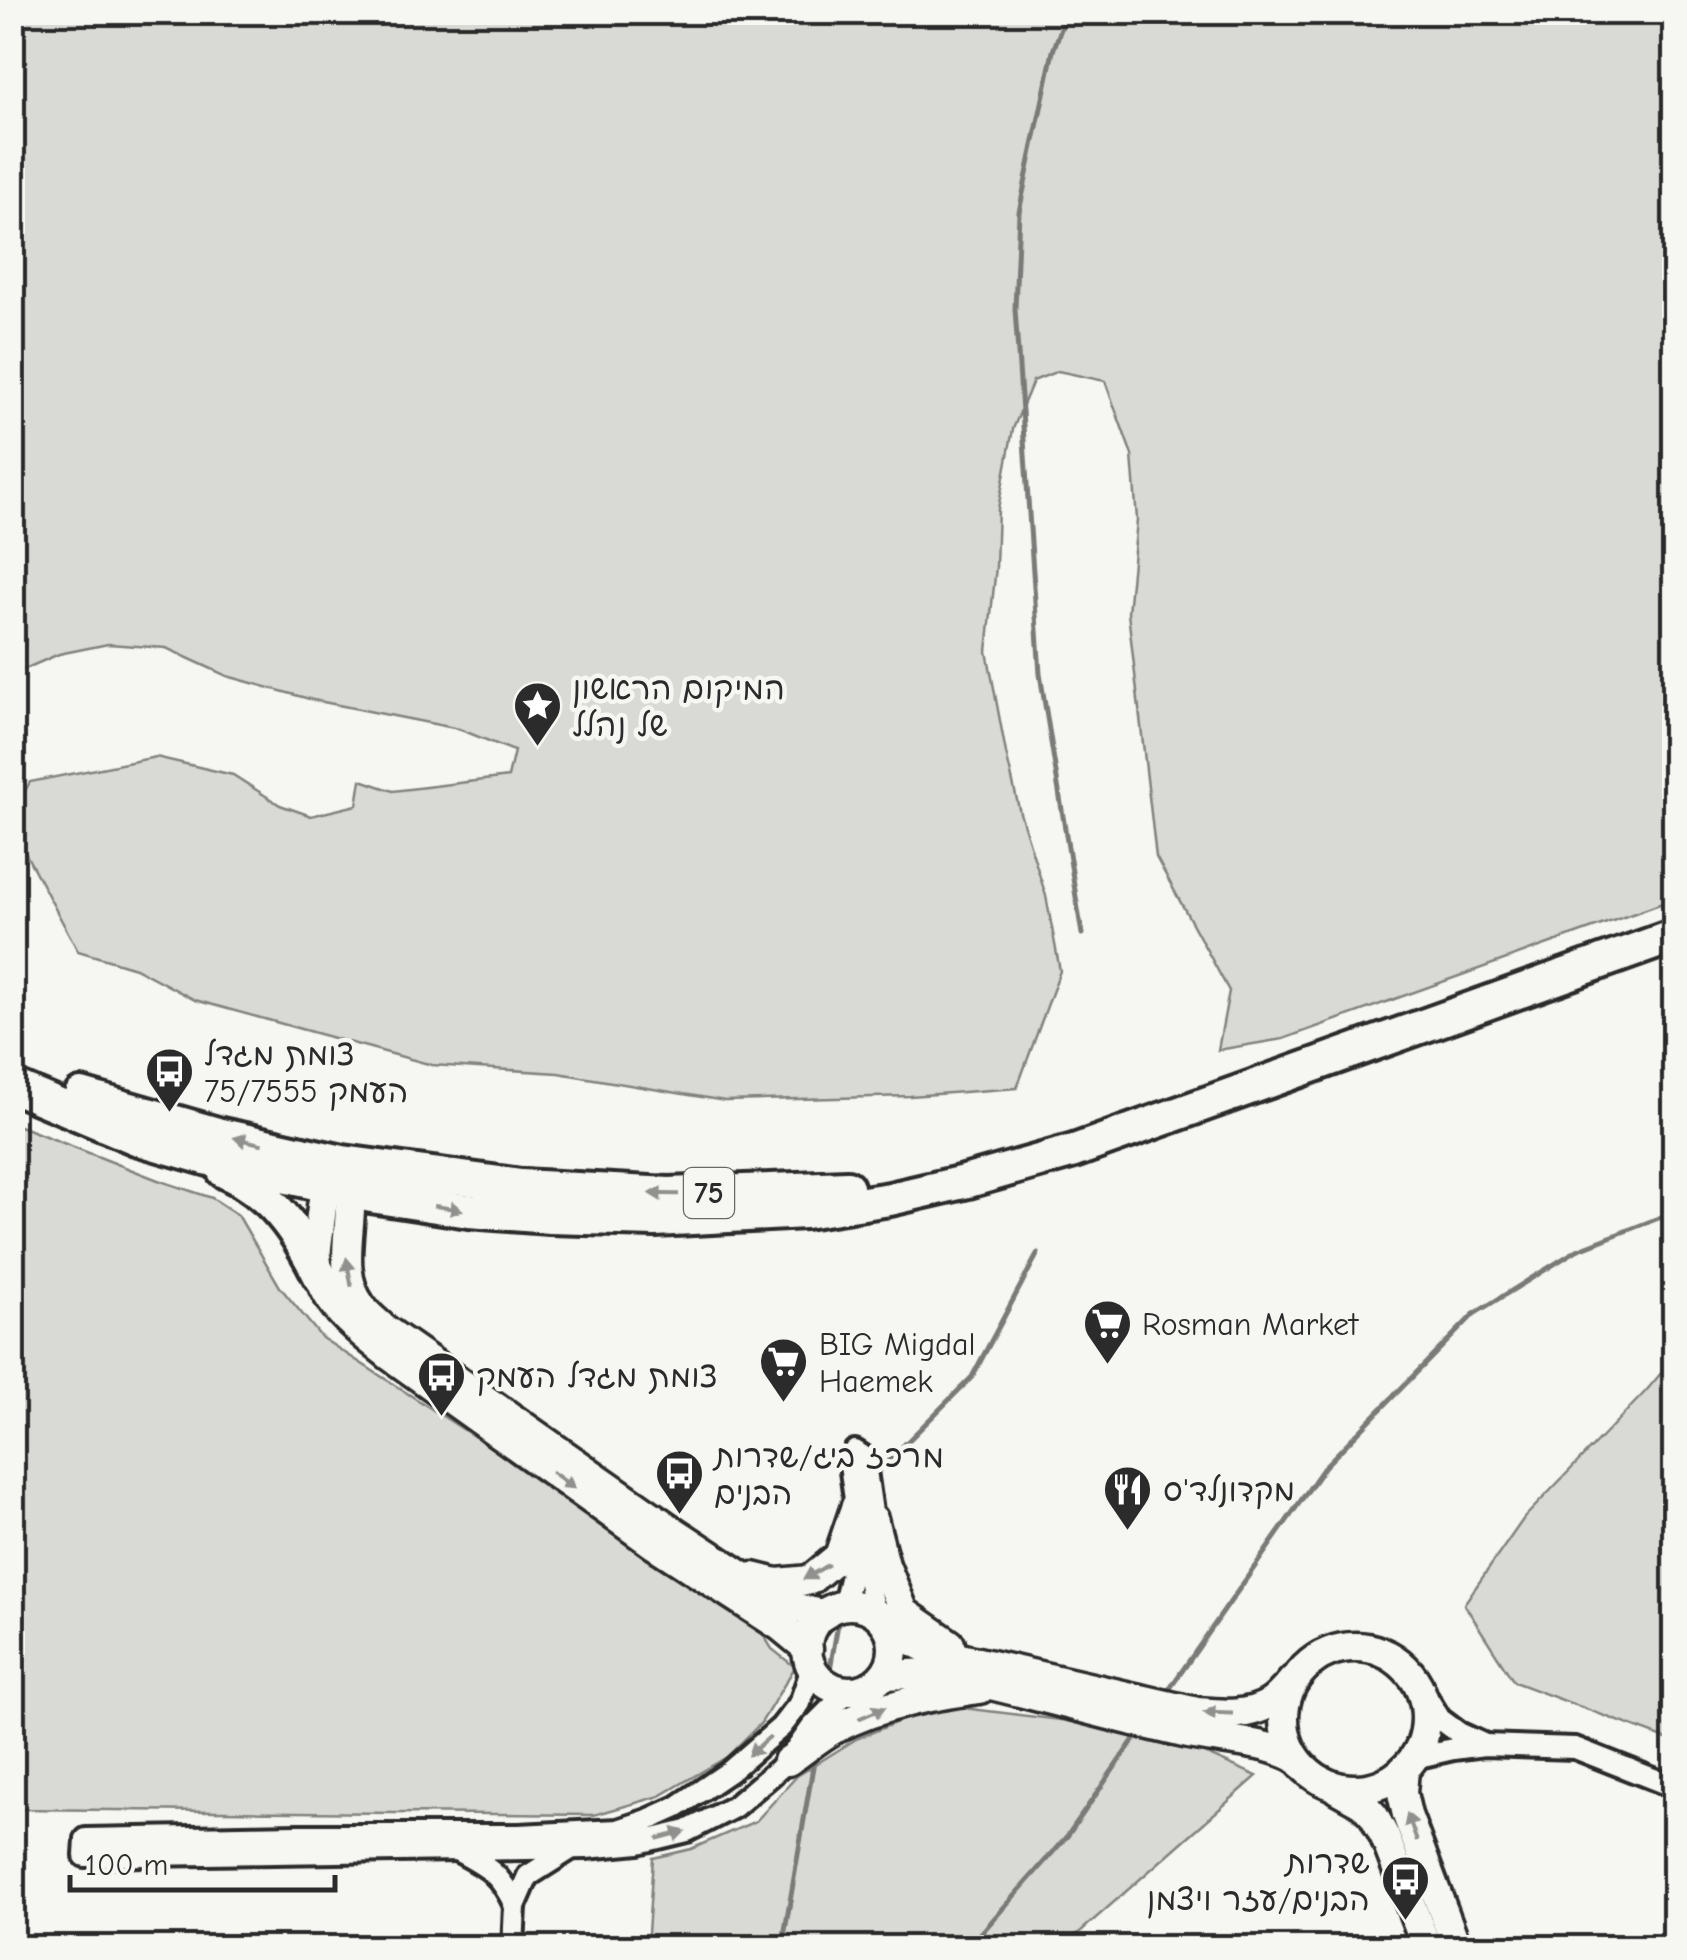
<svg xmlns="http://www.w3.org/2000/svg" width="1687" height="1960" viewBox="0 0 1687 1960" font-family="'Comic Neue','Playpen Sans Hebrew',sans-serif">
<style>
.green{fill:#d9d9d5;stroke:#828280;stroke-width:2.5}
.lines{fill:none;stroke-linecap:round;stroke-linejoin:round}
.stream{stroke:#7a7a78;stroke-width:5}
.minor-casing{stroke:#2b2b2b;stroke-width:28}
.secondary-casing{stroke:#2b2b2b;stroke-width:35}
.trunk-casing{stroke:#2b2b2b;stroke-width:40}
.minor{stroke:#f6f6f2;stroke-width:20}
.secondary{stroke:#f6f6f2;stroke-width:28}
.trunk{stroke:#f6f6f2;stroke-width:32}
.oneway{fill:#90908e}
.labels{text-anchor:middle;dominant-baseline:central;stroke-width:9;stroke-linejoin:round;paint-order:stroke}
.shield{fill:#f6f6f2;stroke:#686867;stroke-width:2.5}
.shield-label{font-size:30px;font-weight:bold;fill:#2b2b2b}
.poi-label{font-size:32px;fill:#2b2b2b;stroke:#f6f6f2;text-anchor:start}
</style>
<rect width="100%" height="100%" fill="#f6f6f2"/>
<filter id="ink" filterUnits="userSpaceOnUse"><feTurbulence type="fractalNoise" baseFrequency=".01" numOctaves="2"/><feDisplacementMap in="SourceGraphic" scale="20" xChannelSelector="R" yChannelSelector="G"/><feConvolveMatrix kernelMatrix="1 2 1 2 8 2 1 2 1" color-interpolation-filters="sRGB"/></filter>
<g filter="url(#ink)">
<g class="green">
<polygon points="13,12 1674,13 1674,899 1283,1039 1218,1050 1229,991 1156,857 1128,613 1137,520 1132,455 1105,381 1058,371 1033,381 1013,429 998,509 996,567 987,651 1006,753 1020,813 1046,896 1060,971 1017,1088 910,1096 725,1101 558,1073 432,1065 195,1000 135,968 78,951 21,845 14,810 30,782 156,757 233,775 280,805 311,816 357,805 361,780 393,791 508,777 514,751 459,729 313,700 227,676 166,648 108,644 59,654 13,674"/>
<polygon points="12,1123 158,1180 212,1198 238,1215 280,1287 322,1338 721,1596 761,1631 772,1649 795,1667 761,1723 727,1757 660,1796 594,1815 13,1809"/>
<polygon points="1674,1358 1674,1742 1514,1682 1464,1604 1524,1518 1646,1391"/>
<polygon points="938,1705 1102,1725 1207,1754 1257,1776 1063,1947 647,1948 653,1858 691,1849 756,1821 797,1776 856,1739"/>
</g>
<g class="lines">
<g class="stream">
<polyline points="1067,12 1053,51 1019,212 1015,309 1040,674 1082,934"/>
<polyline points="872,1477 972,1377 1038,1253"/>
<polyline points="1166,1694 1325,1466 1474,1314 1577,1250 1674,1212"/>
<polyline points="824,1704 840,1612"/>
<polyline points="782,1948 815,1755"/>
<polyline points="968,1948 1068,1835 1139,1732"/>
</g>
<defs>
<g id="minor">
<polyline points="836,1608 846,1596 860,1535 850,1464 855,1451 864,1457 873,1519 868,1578 875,1613"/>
<polyline points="812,1668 800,1703 781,1727 730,1771 677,1807 648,1820 618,1830 519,1835 298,1835 86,1839 85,1856 586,1848 638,1843 687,1831 734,1807 788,1761 812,1727 848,1691"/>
<polyline points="1415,1678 1440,1719 1459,1733 1483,1744"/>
<polyline points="1414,1758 1453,1749 1484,1745 1575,1748 1674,1787"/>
<path d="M458,1851C488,1867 501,1874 515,1906"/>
<polyline points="513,1948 515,1906 528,1876 569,1850"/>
</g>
<g id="secondary">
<path d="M336,1171C322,1189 323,1201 320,1223C319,1235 315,1250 317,1263C321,1304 359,1331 389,1355L655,1545L780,1626L808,1649"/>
<path d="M347,1173C359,1216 332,1266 361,1306C367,1315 377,1322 384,1329L666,1526L786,1605L824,1615"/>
<polyline points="873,1519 885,1565 904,1612 950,1644"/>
<polyline points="753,1577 777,1583 810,1580 839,1556 856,1506"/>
<circle cx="850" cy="1648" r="43"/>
<path d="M885,1623L916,1643L934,1652L1197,1712C1221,1714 1248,1717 1270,1703C1278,1698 1286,1688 1293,1680"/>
<circle cx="1355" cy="1718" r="71"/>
<path d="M884,1675L933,1673L957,1677C1033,1694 1108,1716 1184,1733C1222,1741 1261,1740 1296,1758"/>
<path d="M788,1761C803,1751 818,1738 834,1729C880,1705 929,1696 980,1689"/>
<polyline points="1404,1769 1402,1793 1407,1815 1457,1948"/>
<polyline points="1337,1789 1362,1803 1374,1816 1385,1837 1427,1948"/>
</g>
<g id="trunk">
<polyline points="12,1086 136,1138 209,1159 371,1196 469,1211 550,1217 655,1220 805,1212 890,1199 968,1181 1074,1151 1674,936"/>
<polyline points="81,1095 217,1134 343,1162 521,1186 669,1194 847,1187"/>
<path d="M224,1171C272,1193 297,1230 320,1276"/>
</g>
</defs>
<use href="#minor" class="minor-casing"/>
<use href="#secondary" class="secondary-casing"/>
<use href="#trunk" class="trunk-casing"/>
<use href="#minor" class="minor"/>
<use href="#secondary" class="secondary"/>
<use href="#trunk" class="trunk"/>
</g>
<defs><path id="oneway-solid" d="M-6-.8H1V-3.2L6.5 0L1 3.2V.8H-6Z" transform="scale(2.5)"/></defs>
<g class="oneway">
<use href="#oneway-solid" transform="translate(248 1141) rotate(-167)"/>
<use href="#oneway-solid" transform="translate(664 1194) rotate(-179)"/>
<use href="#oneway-solid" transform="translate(448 1208) rotate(9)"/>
<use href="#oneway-solid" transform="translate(349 1272) rotate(-100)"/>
<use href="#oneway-solid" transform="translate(563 1480) rotate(36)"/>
<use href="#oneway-solid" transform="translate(816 1572) rotate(149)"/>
<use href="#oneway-solid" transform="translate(872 1713) rotate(-23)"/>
<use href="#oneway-solid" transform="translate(1218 1713) rotate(-178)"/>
<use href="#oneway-solid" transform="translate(759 1746) rotate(139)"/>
<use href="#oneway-solid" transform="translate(1412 1827) rotate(-110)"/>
<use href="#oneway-solid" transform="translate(671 1835) rotate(-15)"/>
</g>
</g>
<defs>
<symbol id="sight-pin" viewBox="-11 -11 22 30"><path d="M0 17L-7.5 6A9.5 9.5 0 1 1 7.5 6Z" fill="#2b2b2b" stroke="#f6f6f2"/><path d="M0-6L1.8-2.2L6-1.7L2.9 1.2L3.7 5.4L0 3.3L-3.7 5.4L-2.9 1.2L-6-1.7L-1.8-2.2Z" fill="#fff"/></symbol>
<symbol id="bus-pin" viewBox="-11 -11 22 30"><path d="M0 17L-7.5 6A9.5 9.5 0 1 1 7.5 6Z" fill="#2b2b2b" stroke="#f6f6f2"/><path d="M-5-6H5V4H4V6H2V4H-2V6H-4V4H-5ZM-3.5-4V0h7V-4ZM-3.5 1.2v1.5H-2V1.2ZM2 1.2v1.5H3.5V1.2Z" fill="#fff"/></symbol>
<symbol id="supermarket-pin" viewBox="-11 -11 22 30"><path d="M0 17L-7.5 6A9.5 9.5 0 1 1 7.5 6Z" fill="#2b2b2b" stroke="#f6f6f2"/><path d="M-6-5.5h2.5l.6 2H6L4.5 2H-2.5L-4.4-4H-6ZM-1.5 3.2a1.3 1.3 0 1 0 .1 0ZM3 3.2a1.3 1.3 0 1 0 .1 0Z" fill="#fff"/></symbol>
<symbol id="restaurant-pin" viewBox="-11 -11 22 30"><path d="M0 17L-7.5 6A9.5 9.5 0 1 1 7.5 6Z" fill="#2b2b2b" stroke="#f6f6f2"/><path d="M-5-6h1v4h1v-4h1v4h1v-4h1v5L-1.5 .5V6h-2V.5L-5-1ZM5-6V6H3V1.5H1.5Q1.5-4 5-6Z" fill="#fff"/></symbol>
</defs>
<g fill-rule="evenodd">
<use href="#sight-pin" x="510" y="678" width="55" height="75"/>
<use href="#bus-pin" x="142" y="1044" width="55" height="75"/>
<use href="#supermarket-pin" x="1080" y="1296" width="55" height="75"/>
<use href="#supermarket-pin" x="756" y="1334" width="55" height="75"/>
<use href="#bus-pin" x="414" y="1348" width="55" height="75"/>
<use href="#bus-pin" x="652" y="1446" width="55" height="75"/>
<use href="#restaurant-pin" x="1100" y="1462" width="55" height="75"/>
<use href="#bus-pin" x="1378" y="1852" width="55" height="75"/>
</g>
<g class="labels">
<rect class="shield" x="684" y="1168" width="50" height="50" rx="8"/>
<g class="shield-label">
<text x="709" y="1193">75</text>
</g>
<g class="poi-label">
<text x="572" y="688">המיקום הראשון<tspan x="572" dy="37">של נהלל</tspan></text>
<text x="204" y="1054">צומת מגדל<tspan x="204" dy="37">העמק 75/7555</tspan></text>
<text x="1142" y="1324">Rosman Market</text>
<text x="819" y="1344">BIG Migdal<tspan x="819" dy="37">Haemek</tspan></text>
<text x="476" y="1376">צומת מגדל העמק</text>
<text x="714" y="1456">מרכז ביג/שדרות<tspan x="714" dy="37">הבנים</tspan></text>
<text x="1163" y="1490">מקדונלד'ס</text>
<text x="1370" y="1862" text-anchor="end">שדרות<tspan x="1370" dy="37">הבנים/עזר ויצמן</tspan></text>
</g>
</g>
<rect width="1687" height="1960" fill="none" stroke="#f6f6f2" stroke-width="50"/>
<rect x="25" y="25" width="1637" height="1910" fill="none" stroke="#2b2b2b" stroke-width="4" filter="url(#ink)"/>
<path d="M70 1875v15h265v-15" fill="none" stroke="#2b2b2b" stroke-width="5"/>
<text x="85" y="1875" font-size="30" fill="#2b2b2b" stroke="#f6f6f2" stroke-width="8" paint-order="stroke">100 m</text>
</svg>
